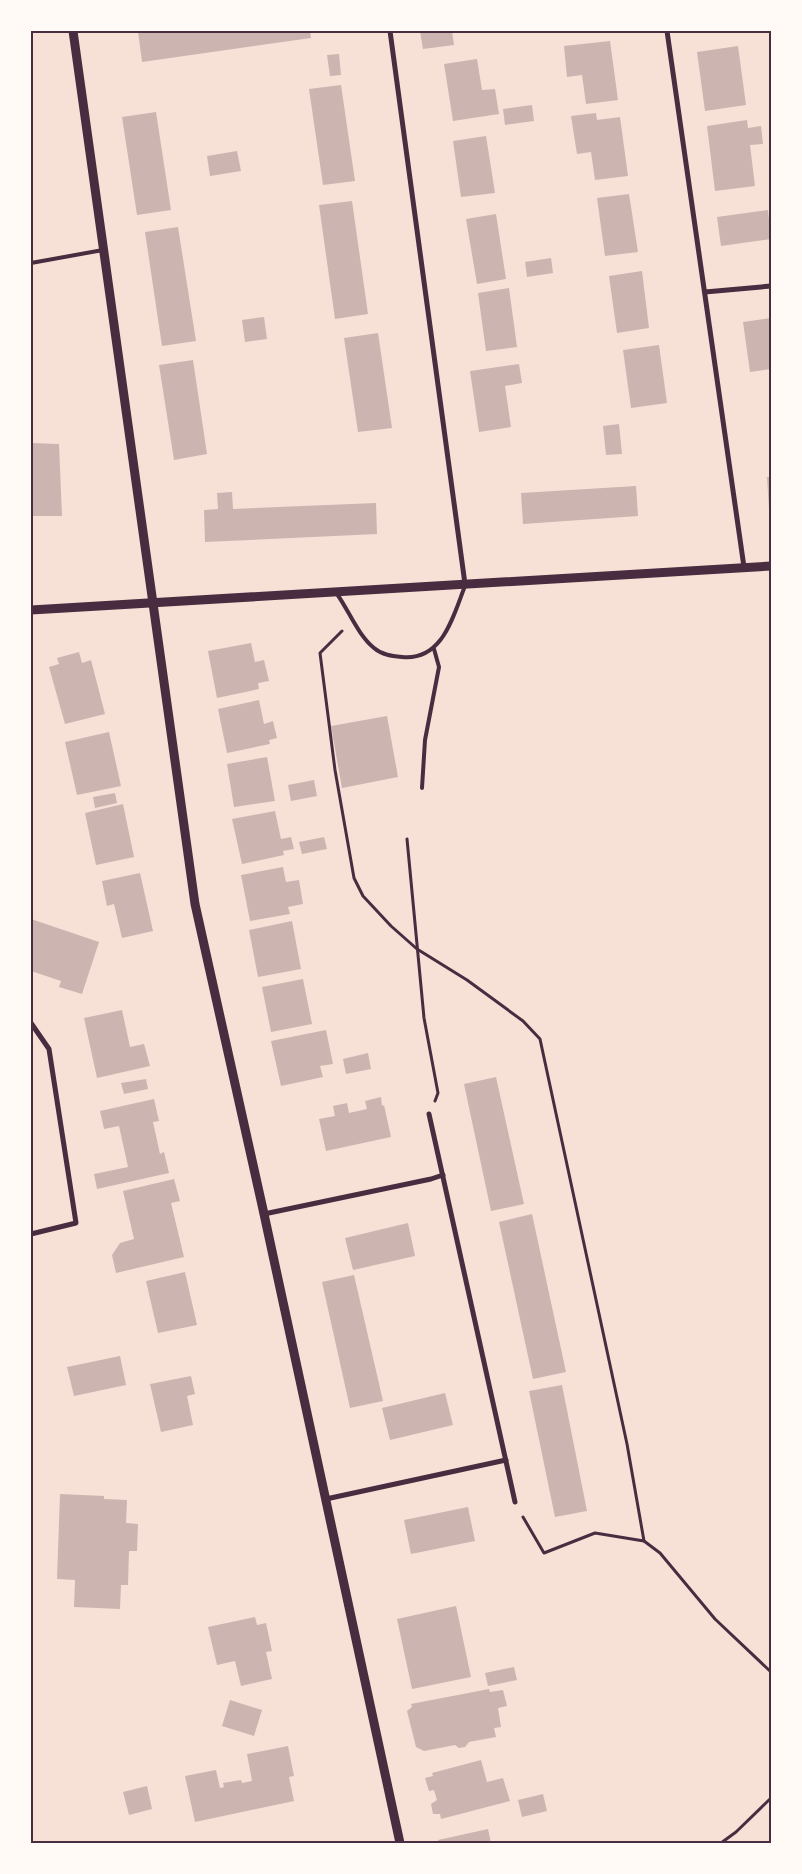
<svg xmlns="http://www.w3.org/2000/svg" width="802" height="1874" viewBox="0 0 802 1874" font-family="Barlow,sans-serif">
<style>
.building{fill:#ccb4b1}
.lines{fill:none;stroke-linecap:round;stroke-linejoin:round}
.path{stroke:#4a2c40;stroke-width:3}
.service{stroke:#4a2c40;stroke-width:4}
.minor{stroke:#4a2c40;stroke-width:5}
.tertiary{stroke:#4a2c40;stroke-width:9}
.neatline{fill:none;stroke:#4a2c40;stroke-width:2}
</style>
<rect width="100%" height="100%" fill="#f7e1d7"/>
<g class="building">
<polygon points="138,31 310,31 311,38 142,62"/>
<polygon points="420,31 452,31 454,45 423,49"/>
<polygon points="610,41 618,100 586,104 582,75 567,77 564,46"/>
<polygon points="738,46 746,105 705,111 697,52"/>
<polygon points="339,54 341,75 330,76 327,55"/>
<polygon points="477,59 482,90 495,89 499,114 453,121 444,64"/>
<polygon points="341,85 355,181 323,185 309,89"/>
<polygon points="532,105 534,121 505,125 503,109"/>
<polygon points="156,112 171,210 137,215 122,117"/>
<polygon points="596,113 597,120 620,117 628,176 595,180 591,152 577,154 571,116"/>
<polygon points="747,120 748,128 761,126 763,144 750,145 755,186 715,191 707,126"/>
<polygon points="486,136 495,193 461,197 453,141"/>
<polygon points="237,151 241,171 210,176 207,156"/>
<polygon points="629,194 638,252 605,256 597,198"/>
<polygon points="352,201 368,314 335,319 319,205"/>
<polygon points="768,210 771,239 721,246 717,217"/>
<polygon points="496,214 506,279 477,284 466,219"/>
<polygon points="178,227 196,341 162,346 145,232"/>
<polygon points="551,258 553,273 527,277 525,262"/>
<polygon points="642,271 649,328 617,333 609,276"/>
<polygon points="509,288 517,347 486,351 478,293"/>
<polygon points="264,317 267,339 245,342 242,320"/>
<polygon points="771,318 771,369 750,372 743,322"/>
<polygon points="378,333 392,428 358,432 344,338"/>
<polygon points="659,345 667,403 631,408 623,350"/>
<polygon points="193,360 207,454 174,460 159,365"/>
<polygon points="519,364 522,383 505,386 511,427 479,432 470,371"/>
<polygon points="619,424 622,454 606,455 603,426"/>
<polygon points="31,443 59,444 62,516 31,516"/>
<polygon points="767,477 771,477 771,508 769,509"/>
<polygon points="636,486 638,516 523,524 521,493"/>
<polygon points="232,492 233,509 376,503 377,534 205,542 204,510 218,509 217,493"/>
<polygon points="251,643 255,662 264,660 269,681 258,683 259,689 217,698 208,651"/>
<polygon points="79,652 82,663 91,660 105,714 65,724 49,667 59,664 57,658"/>
<polygon points="259,700 264,724 273,721 277,738 269,740 270,744 227,753 218,709"/>
<polygon points="387,716 398,777 342,788 331,726"/>
<polygon points="109,732 121,786 77,795 65,742"/>
<polygon points="267,757 275,801 234,807 227,764"/>
<polygon points="314,780 317,796 291,801 288,785"/>
<polygon points="115,793 117,803 95,808 93,797"/>
<polygon points="123,804 134,857 96,865 85,813"/>
<polygon points="275,811 281,839 291,837 294,849 283,851 284,855 242,864 232,819"/>
<polygon points="324,837 327,849 302,854 299,842"/>
<polygon points="283,867 286,882 299,880 303,904 288,907 290,914 250,921 241,875"/>
<polygon points="140,873 153,931 122,938 114,904 107,906 102,881"/>
<polygon points="31,919 99,942 82,994 59,987 61,981 31,971"/>
<polygon points="292,921 301,969 258,977 249,930"/>
<polygon points="303,979 312,1024 271,1032 262,987"/>
<polygon points="122,1010 130,1047 144,1044 150,1066 97,1078 84,1018"/>
<polygon points="326,1030 333,1064 320,1066 323,1077 281,1086 271,1041"/>
<polygon points="368,1053 371,1069 346,1074 343,1059"/>
<polygon points="496,1077 524,1204 491,1211 464,1084"/>
<polygon points="146,1079 148,1089 124,1094 121,1083"/>
<polygon points="381,1097 382,1106 384,1105 391,1137 326,1151 319,1119 335,1116 333,1106 347,1103 349,1113 367,1109 365,1101"/>
<polygon points="154,1099 159,1121 153,1122 160,1154 164,1152 169,1173 97,1189 94,1174 128,1167 119,1126 104,1129 100,1111"/>
<polygon points="174,1179 180,1201 171,1203 184,1257 116,1273 112,1255 120,1243 134,1239 123,1191"/>
<polygon points="532,1214 566,1372 533,1379 499,1222"/>
<polygon points="408,1223 415,1256 353,1270 345,1238"/>
<polygon points="185,1272 197,1325 158,1333 146,1281"/>
<polygon points="354,1275 383,1401 350,1408 322,1282"/>
<polygon points="120,1356 126,1385 74,1396 67,1367"/>
<polygon points="191,1376 195,1394 187,1396 193,1425 161,1432 150,1384"/>
<polygon points="562,1385 587,1511 555,1517 529,1391"/>
<polygon points="445,1393 453,1425 390,1440 382,1408"/>
<polygon points="60,1494 104,1496 104,1499 127,1500 126,1523 138,1524 137,1551 129,1551 128,1585 121,1585 120,1609 74,1607 75,1580 57,1579"/>
<polygon points="468,1507 475,1541 411,1554 404,1520"/>
<polygon points="456,1606 471,1677 412,1689 397,1619"/>
<polygon points="255,1617 257,1625 266,1623 272,1651 266,1652 272,1679 241,1686 235,1661 217,1665 208,1627"/>
<polygon points="514,1667 517,1680 488,1686 485,1673"/>
<polygon points="489,1689 490,1692 503,1690 507,1706 498,1708 501,1727 494,1728 496,1737 469,1742 465,1747 459,1748 455,1745 424,1751 416,1747 407,1711 412,1707 411,1704"/>
<polygon points="230,1700 262,1710 254,1736 222,1726"/>
<polygon points="288,1746 294,1776 289,1777 294,1801 195,1822 185,1776 216,1770 220,1788 224,1787 223,1783 241,1780 242,1783 252,1781 247,1754"/>
<polygon points="481,1760 487,1782 503,1778 510,1801 441,1819 440,1814 433,1814 431,1804 437,1800 434,1790 429,1791 425,1778 433,1776 432,1773"/>
<polygon points="147,1786 152,1809 129,1815 123,1792"/>
<polygon points="543,1794 547,1811 522,1817 518,1800"/>
<polygon points="488,1829 491,1843 439,1843 438,1840"/>
</g>
<g class="lines">
<g class="path">
<polyline points="342,631 320,653 335,770 354,878 363,896 391,926 417,949 467,980 523,1021 540,1039 627,1444 644,1541"/>
<polyline points="407,839 424,1018 438,1093 435,1101"/>
<polyline points="523,1517 544,1553 595,1533 644,1541 660,1553 715,1619 771,1672"/>
<polyline points="721,1843 736,1832 771,1798"/>
</g>
<g class="service">
<polyline points="31,263 103,250"/>
<path d="M337,594C349,611 358,635 374,648C382,655 392,656 402,657C443,661 453,616 465,586"/>
<polyline points="422,788 425,740 439,667 434,649"/>
</g>
<g class="minor">
<polyline points="390,31 465,584"/>
<polyline points="667,31 744,567"/>
<polyline points="705,292 771,286"/>
<polyline points="31,1023 49,1049 76,1223 31,1234"/>
<polyline points="429,1114 515,1502"/>
<polyline points="264,1214 431,1179 443,1175"/>
<polyline points="326,1499 506,1460"/>
</g>
<g class="tertiary">
<polyline points="73,31 195,904 264,1214 400,1843"/>
<polyline points="31,610 771,566"/>
</g>
</g>
<rect width="802" height="1874" fill="none" stroke="#fffaf5" stroke-width="65"/>
<rect x="32" y="32" width="738" height="1810" class="neatline"/>
</svg>
